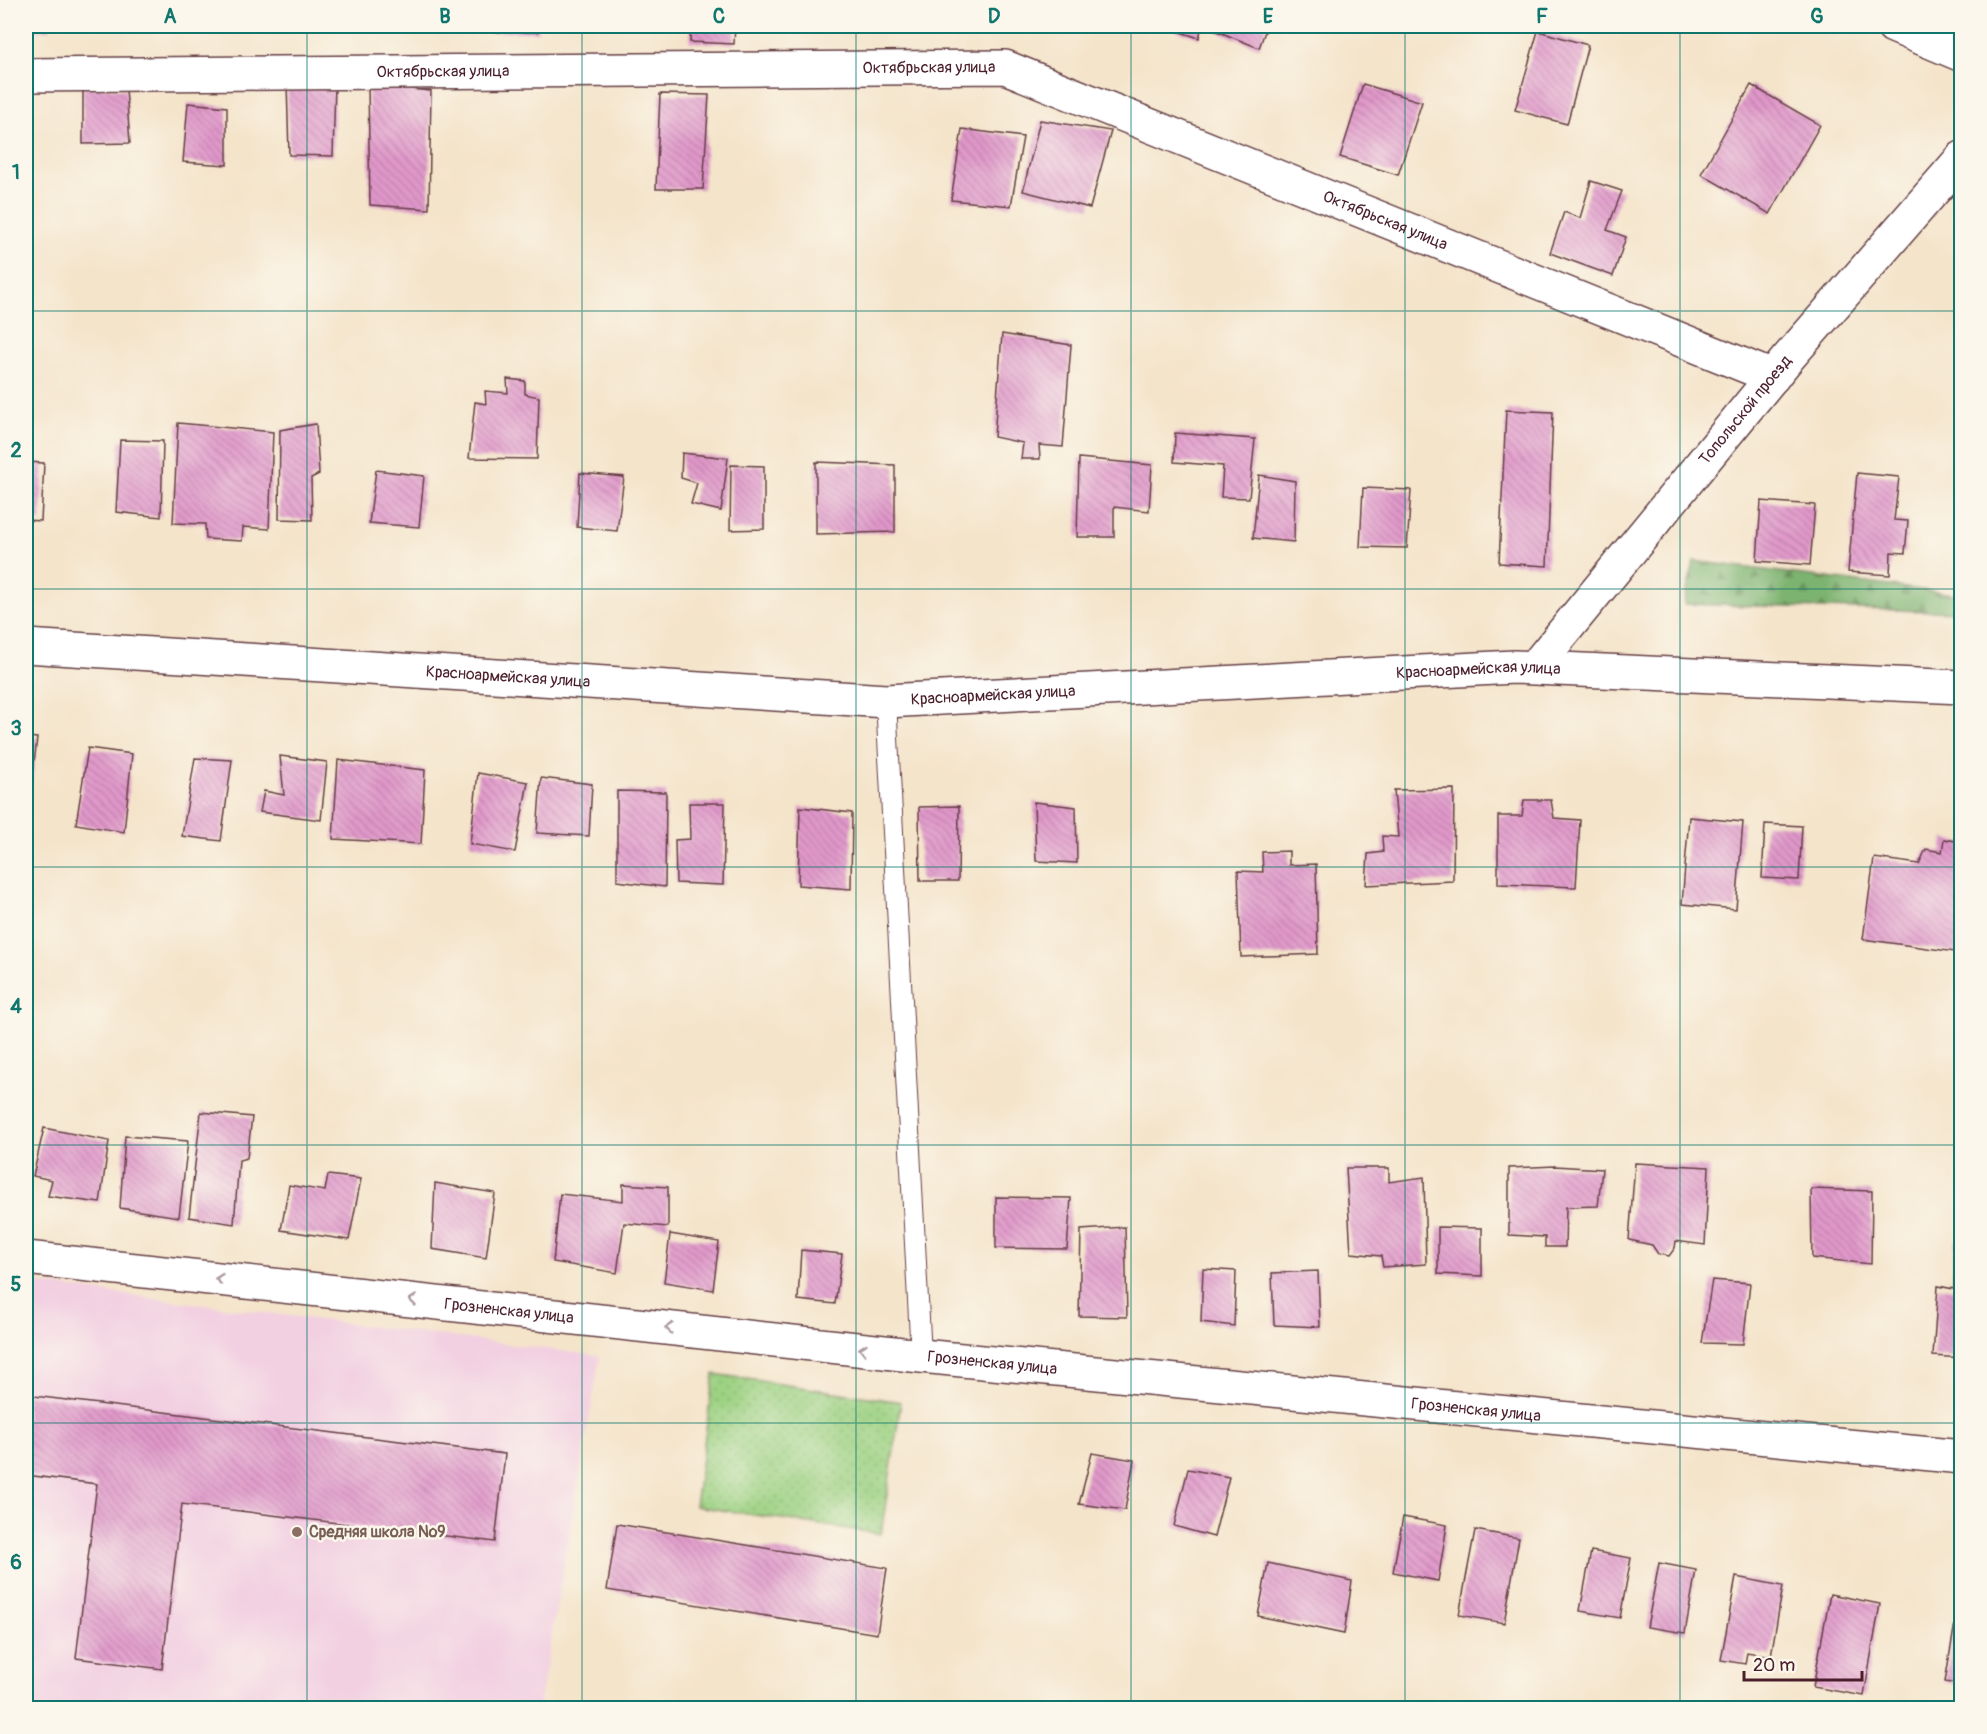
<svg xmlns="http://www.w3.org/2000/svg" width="1987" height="1734" viewBox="0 0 1987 1734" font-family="Pangolin,sans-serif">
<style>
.built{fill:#f2cfe1}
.green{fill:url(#green-dots);stroke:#737856;stroke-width:1.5}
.forest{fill:url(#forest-firs);stroke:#64694e;stroke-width:1.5}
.building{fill:url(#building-back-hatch)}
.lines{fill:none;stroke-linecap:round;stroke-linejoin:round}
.service-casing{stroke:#643d43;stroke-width:22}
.minor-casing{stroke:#643d43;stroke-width:36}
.primary-casing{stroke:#643d43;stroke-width:36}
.service{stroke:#fff;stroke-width:20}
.minor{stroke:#fff;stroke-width:33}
.primary{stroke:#fff;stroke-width:33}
.oneway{stroke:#ae9aa0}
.grid{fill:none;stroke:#0f766e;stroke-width:1.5;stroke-opacity:0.55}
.education-dot{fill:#8d6e63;stroke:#fbf7ec;stroke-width:2}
.labels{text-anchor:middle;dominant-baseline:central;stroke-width:5;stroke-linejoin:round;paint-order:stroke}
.street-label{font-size:16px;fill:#4a1f2b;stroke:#fbf7ec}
.education-label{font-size:16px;font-weight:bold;fill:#785e54;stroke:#fbf7ec;text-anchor:start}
.neatline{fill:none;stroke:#0f766e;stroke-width:2}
.grid-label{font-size:20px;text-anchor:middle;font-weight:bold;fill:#0f766e}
</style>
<defs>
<pattern id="green-dots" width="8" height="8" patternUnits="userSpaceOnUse" patternTransform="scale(1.5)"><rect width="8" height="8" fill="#9cd182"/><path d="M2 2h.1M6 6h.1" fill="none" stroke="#88b370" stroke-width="1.8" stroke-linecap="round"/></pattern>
<pattern id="forest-firs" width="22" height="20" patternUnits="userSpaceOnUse" patternTransform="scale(1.5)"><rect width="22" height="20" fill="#7db370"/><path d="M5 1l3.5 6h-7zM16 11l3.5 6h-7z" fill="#68915c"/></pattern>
<pattern id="building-back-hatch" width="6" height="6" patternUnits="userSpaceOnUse" patternTransform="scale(1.5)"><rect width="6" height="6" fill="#e199cb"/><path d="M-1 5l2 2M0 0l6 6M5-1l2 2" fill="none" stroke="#b87ca5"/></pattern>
</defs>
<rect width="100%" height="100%" fill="#fbf7ec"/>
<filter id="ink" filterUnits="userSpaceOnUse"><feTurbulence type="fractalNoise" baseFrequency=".0167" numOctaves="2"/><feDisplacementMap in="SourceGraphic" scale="12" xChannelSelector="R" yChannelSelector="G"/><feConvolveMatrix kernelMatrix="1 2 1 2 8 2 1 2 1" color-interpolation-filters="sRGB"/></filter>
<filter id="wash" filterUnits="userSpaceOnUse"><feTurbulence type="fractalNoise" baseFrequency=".008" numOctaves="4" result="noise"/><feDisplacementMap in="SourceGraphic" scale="24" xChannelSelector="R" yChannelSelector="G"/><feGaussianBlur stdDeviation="1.35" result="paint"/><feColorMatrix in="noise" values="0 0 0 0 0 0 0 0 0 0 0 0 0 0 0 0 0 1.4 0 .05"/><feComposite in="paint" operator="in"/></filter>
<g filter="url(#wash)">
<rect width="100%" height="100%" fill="#f4e4ca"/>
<polygon class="built" points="26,1282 600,1356 539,1708 26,1708"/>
<polygon class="green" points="714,1374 901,1402 881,1534 695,1506"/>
<polygon class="forest" points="1694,561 1961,595 1961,612 1684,604"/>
<g id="blocks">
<g class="building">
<rect x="26" y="26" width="24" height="4"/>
<rect x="496" y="26" width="42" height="6"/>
<polygon points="691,26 735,26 734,44 690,42"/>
<polygon points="1162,26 1202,26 1199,38"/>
<polygon points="1213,26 1267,26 1259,48 1212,29"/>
<polygon points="1538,31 1588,45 1567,124 1515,110"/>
<polygon points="287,83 335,85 333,156 289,155"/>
<polygon points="1363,84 1422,102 1398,175 1340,157"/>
<polygon points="368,85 431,91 429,209 370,205"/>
<polygon points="1751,85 1820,125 1770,214 1701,174"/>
<polygon points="83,87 126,89 130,143 83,144"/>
<polygon points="660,94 709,95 703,189 656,189"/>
<polygon points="188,103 227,107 227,165 183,162"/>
<polygon points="1040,120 1111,131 1090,208 1023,191"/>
<polygon points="962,129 1023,137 1011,206 951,200"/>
<polygon points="1591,181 1622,191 1607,230 1626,237 1613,276 1550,253 1564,212 1580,218"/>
<polygon points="1002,334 1071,345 1063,447 1039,445 1040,459 1021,459 1023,443 994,437"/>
<polygon points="507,379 525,381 525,394 539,397 537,459 469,458 475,402 486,404 485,391 508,393"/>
<polygon points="1506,410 1553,412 1547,566 1499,563"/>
<polygon points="178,423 273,432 269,529 243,527 242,541 206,539 205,524 173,523"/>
<polygon points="316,424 319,474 311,478 312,520 279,519 280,430"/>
<polygon points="1175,433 1255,439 1249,498 1221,497 1223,466 1174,462"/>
<polygon points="120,440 163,441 161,517 116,512"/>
<polygon points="682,453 728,458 721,511 691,504 697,483 681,478"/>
<polygon points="1079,458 1152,465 1149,511 1114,507 1114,537 1077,537"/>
<polygon points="26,462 44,463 41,521 26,520"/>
<polygon points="816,462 895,465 895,532 816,534"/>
<polygon points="731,465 764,466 764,529 730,530"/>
<polygon points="376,470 424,476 419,527 369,523"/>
<polygon points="580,473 624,477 617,531 577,527"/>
<polygon points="1857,473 1899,477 1894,520 1908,521 1905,553 1891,552 1890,575 1848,572"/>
<polygon points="1259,475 1295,481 1294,542 1253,538"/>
<polygon points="1363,488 1411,490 1407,548 1360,547"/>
<polygon points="1761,501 1815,505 1810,565 1757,561"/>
<polygon points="26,737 37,738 30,797 26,796"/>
<polygon points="88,748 132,754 124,832 76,824"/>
<polygon points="280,756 327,762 321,820 260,812 264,791 284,795"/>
<polygon points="195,758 232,760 221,841 182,836"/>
<polygon points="338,760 425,770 421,844 333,839"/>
<polygon points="478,773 528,782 515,852 470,844"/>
<polygon points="541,778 592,784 589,836 537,833"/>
<polygon points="1454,789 1453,881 1366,885 1368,854 1383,852 1382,836 1398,837 1394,790"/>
<polygon points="617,791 666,792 665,887 617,881"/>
<polygon points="1524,800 1551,800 1554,818 1580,820 1576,887 1498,884 1498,816 1522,816"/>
<polygon points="1034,802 1076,807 1077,863 1036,861"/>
<polygon points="689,803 725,803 723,885 676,883 675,840 690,839"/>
<polygon points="959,806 958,881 920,881 919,807"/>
<polygon points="800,807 852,813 851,889 798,885"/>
<polygon points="1689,817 1743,822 1736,909 1682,904"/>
<polygon points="1765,824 1802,826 1799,880 1762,878"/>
<polygon points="1944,839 1962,842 1962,953 1863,939 1874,858 1919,864 1926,849 1942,852"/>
<polygon points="1289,851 1289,865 1316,864 1318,954 1241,957 1238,871 1263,872 1262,852"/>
<polygon points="201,1112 252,1117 247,1158 239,1160 234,1224 189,1217"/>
<polygon points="44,1128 109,1141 100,1203 48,1196 52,1180 33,1176"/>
<polygon points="125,1136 188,1141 179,1217 120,1208"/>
<polygon points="1635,1163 1709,1167 1705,1245 1676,1241 1675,1248 1669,1256 1658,1254 1652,1245 1629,1240"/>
<polygon points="1555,1166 1602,1169 1598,1206 1566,1207 1565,1247 1545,1247 1545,1237 1509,1235 1509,1168"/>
<polygon points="1346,1168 1389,1168 1389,1182 1424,1177 1426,1264 1383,1267 1381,1256 1351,1253"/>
<polygon points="328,1175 361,1179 349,1240 281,1230 289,1185 325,1191"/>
<polygon points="435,1183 495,1193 486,1258 432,1249"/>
<polygon points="623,1184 668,1187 668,1227 624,1223 617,1273 553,1262 560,1194 623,1201"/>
<polygon points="1811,1189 1872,1191 1871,1264 1812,1258"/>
<polygon points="996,1197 1071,1198 1067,1249 996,1248"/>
<polygon points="1125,1227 1127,1317 1079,1316 1081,1230"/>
<polygon points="1438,1227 1482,1228 1482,1276 1438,1274"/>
<polygon points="670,1234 719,1242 713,1290 664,1282"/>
<polygon points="1955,1240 1962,1241 1962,1358 1933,1356 1938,1286 1954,1289"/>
<polygon points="801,1250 842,1254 835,1304 798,1300"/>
<polygon points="1203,1269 1236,1271 1234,1326 1201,1322"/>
<polygon points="1318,1271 1320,1327 1274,1325 1272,1273"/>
<polygon points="1712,1280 1750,1283 1743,1344 1702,1343"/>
<polygon points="26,1395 505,1454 495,1542 182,1504 162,1669 76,1658 97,1484 26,1475"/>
<polygon points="1092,1453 1134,1460 1125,1510 1079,1504"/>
<polygon points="1188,1469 1229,1477 1214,1537 1174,1526"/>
<polygon points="1403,1517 1447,1525 1438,1581 1393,1572"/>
<polygon points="617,1524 887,1568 877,1634 607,1590"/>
<polygon points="1475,1530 1519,1538 1504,1623 1459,1615"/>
<polygon points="1591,1551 1631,1558 1620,1618 1580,1611"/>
<polygon points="1268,1563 1352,1581 1344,1634 1258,1616"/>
<polygon points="1659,1563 1696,1570 1685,1633 1647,1627"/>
<polygon points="1736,1577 1783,1586 1771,1656 1747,1652 1745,1664 1721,1660"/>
<polygon points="1830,1594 1880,1604 1864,1696 1813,1687"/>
<polygon points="1956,1617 1962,1618 1962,1685 1945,1682"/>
</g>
</g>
</g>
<g filter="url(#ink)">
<use href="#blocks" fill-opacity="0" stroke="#643d43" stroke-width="1.5"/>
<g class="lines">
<defs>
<polyline id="service" points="886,701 921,1356"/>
<g id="minor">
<polyline points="1893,26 1962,55"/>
<path id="s1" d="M26,75L1005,67L1773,377"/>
<path id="s2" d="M26,646L886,701L1514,667L1962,687"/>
<path id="s3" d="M1535,667L1788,358L1962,158"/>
</g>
<g id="primary">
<path id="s4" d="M26,1258L921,1356L1962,1457"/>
</g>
</defs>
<use href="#service" class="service-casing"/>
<use href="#minor" class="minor-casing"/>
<use href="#primary" class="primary-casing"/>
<use href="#service" class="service"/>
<use href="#minor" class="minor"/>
<use href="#primary" class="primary"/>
</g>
<defs><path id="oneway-chevron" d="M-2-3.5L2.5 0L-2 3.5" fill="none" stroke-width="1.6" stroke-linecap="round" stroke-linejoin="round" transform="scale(1.5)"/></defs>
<g class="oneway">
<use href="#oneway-chevron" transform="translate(219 1279) rotate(-174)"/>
<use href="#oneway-chevron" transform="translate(413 1300) rotate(-174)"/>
<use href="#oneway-chevron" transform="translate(669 1328) rotate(-174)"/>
<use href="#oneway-chevron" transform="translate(863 1349) rotate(-174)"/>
</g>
</g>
<path class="grid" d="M307,26V1708M582,26V1708M856,26V1708M1131,26V1708M1405,26V1708M1680,26V1708M26,311H1962M26,589H1962M26,867H1962M26,1145H1962M26,1423H1962"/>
<circle class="education-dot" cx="297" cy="1532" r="6"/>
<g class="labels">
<g class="street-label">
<text stroke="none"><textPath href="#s1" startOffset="903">Октябрьская улица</textPath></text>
<text stroke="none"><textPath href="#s1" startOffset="417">Октябрьская улица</textPath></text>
<text stroke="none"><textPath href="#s1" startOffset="1389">Октябрьская улица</textPath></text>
<text stroke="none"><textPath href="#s3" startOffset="332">Топольской проезд</textPath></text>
<text stroke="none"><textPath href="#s2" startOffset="1455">Красноармейская улица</textPath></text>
<text stroke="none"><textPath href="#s2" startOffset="483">Красноармейская улица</textPath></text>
<text stroke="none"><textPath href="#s2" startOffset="969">Красноармейская улица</textPath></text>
<text stroke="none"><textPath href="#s4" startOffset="486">Грозненская улица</textPath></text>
<text stroke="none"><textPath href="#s4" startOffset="972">Грозненская улица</textPath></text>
<text stroke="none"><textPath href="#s4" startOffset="1458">Грозненская улица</textPath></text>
</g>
<g class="education-label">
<text x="309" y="1532">Средняя школа №9</text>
</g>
</g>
<rect width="1987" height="1734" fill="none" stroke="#fbf7ec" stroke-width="66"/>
<path d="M1744 1671v9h118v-9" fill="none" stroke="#4a1f2b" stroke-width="3"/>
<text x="1753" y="1671" font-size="18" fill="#4a1f2b" stroke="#fbf7ec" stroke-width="4.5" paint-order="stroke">20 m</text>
<rect x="33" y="33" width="1921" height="1668" class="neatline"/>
<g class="grid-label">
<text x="170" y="23">A</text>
<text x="445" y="23">B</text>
<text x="719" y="23">C</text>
<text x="994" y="23">D</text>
<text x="1268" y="23">E</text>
<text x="1542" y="23">F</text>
<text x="1817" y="23">G</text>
<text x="16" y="179">1</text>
<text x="16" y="457">2</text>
<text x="16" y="735">3</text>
<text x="16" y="1013">4</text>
<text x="16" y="1291">5</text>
<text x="16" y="1569">6</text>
</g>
</svg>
